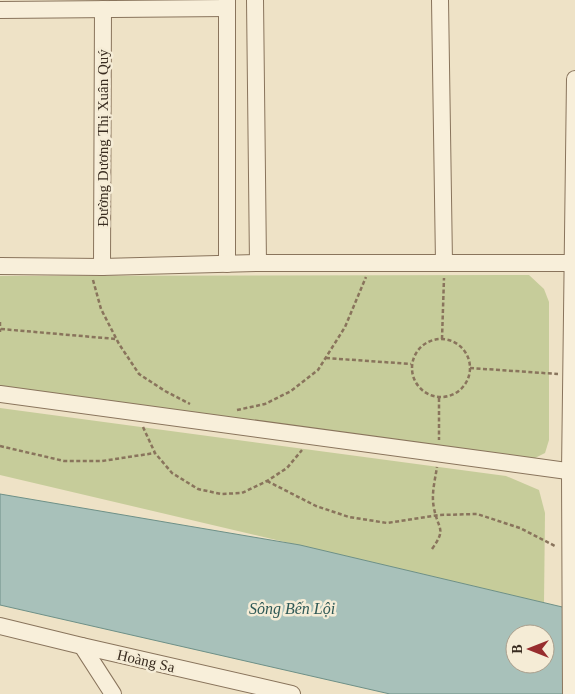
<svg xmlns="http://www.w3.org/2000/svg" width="575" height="694" viewBox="0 0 575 694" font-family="Georgia,serif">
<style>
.green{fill:#c6cc9a}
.water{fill:#a8c1ba;stroke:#6e9087;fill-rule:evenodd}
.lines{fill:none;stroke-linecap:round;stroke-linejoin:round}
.street-casing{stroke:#89745c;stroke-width:18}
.path{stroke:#89745c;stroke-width:2.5;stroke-dasharray:4 2.5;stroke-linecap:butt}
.street{stroke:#f8efda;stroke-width:16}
.labels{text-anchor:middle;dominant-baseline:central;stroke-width:5;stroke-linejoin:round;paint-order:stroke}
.street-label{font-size:15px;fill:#392c20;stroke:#f5ecd6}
.water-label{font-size:16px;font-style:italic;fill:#2f5956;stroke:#f5ecd6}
</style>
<rect width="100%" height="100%" fill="#eee2c6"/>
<g class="green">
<polygon points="529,275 544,289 549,302 549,440 545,453 529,461 0,388 0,276"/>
<polygon points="0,408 506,476 539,490 545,513 544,603 0,475"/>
</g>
<path class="water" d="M0,494L300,545L575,610V694H390L0,605ZM515,634H545V664H515Z"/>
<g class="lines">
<defs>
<g id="street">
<polyline points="255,0 258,263"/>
<polyline points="440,0 444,263"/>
<polyline points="0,10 227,8"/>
<polyline points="227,264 227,0"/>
<polyline points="0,266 102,267 258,263 575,263"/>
<polyline points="102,267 103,9"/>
<polyline points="0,394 575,472"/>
<polyline points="0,626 82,646 292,694"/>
<polyline points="82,646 113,694"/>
<polyline points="571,694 570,472 575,79"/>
</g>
</defs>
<use href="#street" class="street-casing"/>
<g class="path">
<polyline points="93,280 101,309 119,344 139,374 165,391 190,404"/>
<polyline points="0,322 0,332"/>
<polyline points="1,329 116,339"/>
<circle cx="441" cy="368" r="29"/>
<polyline points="442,339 444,278"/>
<polyline points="326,358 411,364"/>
<polyline points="470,368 558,374"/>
<polyline points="439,398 439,440"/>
<polyline points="237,410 265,404 291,391 318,370 345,327 366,277"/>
<polyline points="143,427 155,453 172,473 198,489 221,494 242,493 267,481 287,468 302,450"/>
<polyline points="0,446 64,461 102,461 155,453"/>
<polyline points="267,481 316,506 349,517 387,523 439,515 477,514 520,528 555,546"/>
<path d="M432,549C447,528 438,530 434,508C431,495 435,480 437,467"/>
</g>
<use href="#street" class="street"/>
</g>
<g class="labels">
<g class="street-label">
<text transform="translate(103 138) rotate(-90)">Đường Dương Thị Xuân Quý</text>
<text transform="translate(146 661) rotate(13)">Hoàng Sa</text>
</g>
<g class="water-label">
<text x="292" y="608">Sông Bến Lội</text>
</g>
</g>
<g transform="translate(530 649) rotate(270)"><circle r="24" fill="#f5ecd6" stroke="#aa9f8d"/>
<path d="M0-4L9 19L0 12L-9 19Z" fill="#972d2e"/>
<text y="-8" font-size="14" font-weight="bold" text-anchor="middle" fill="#392c20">B</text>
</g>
</svg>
